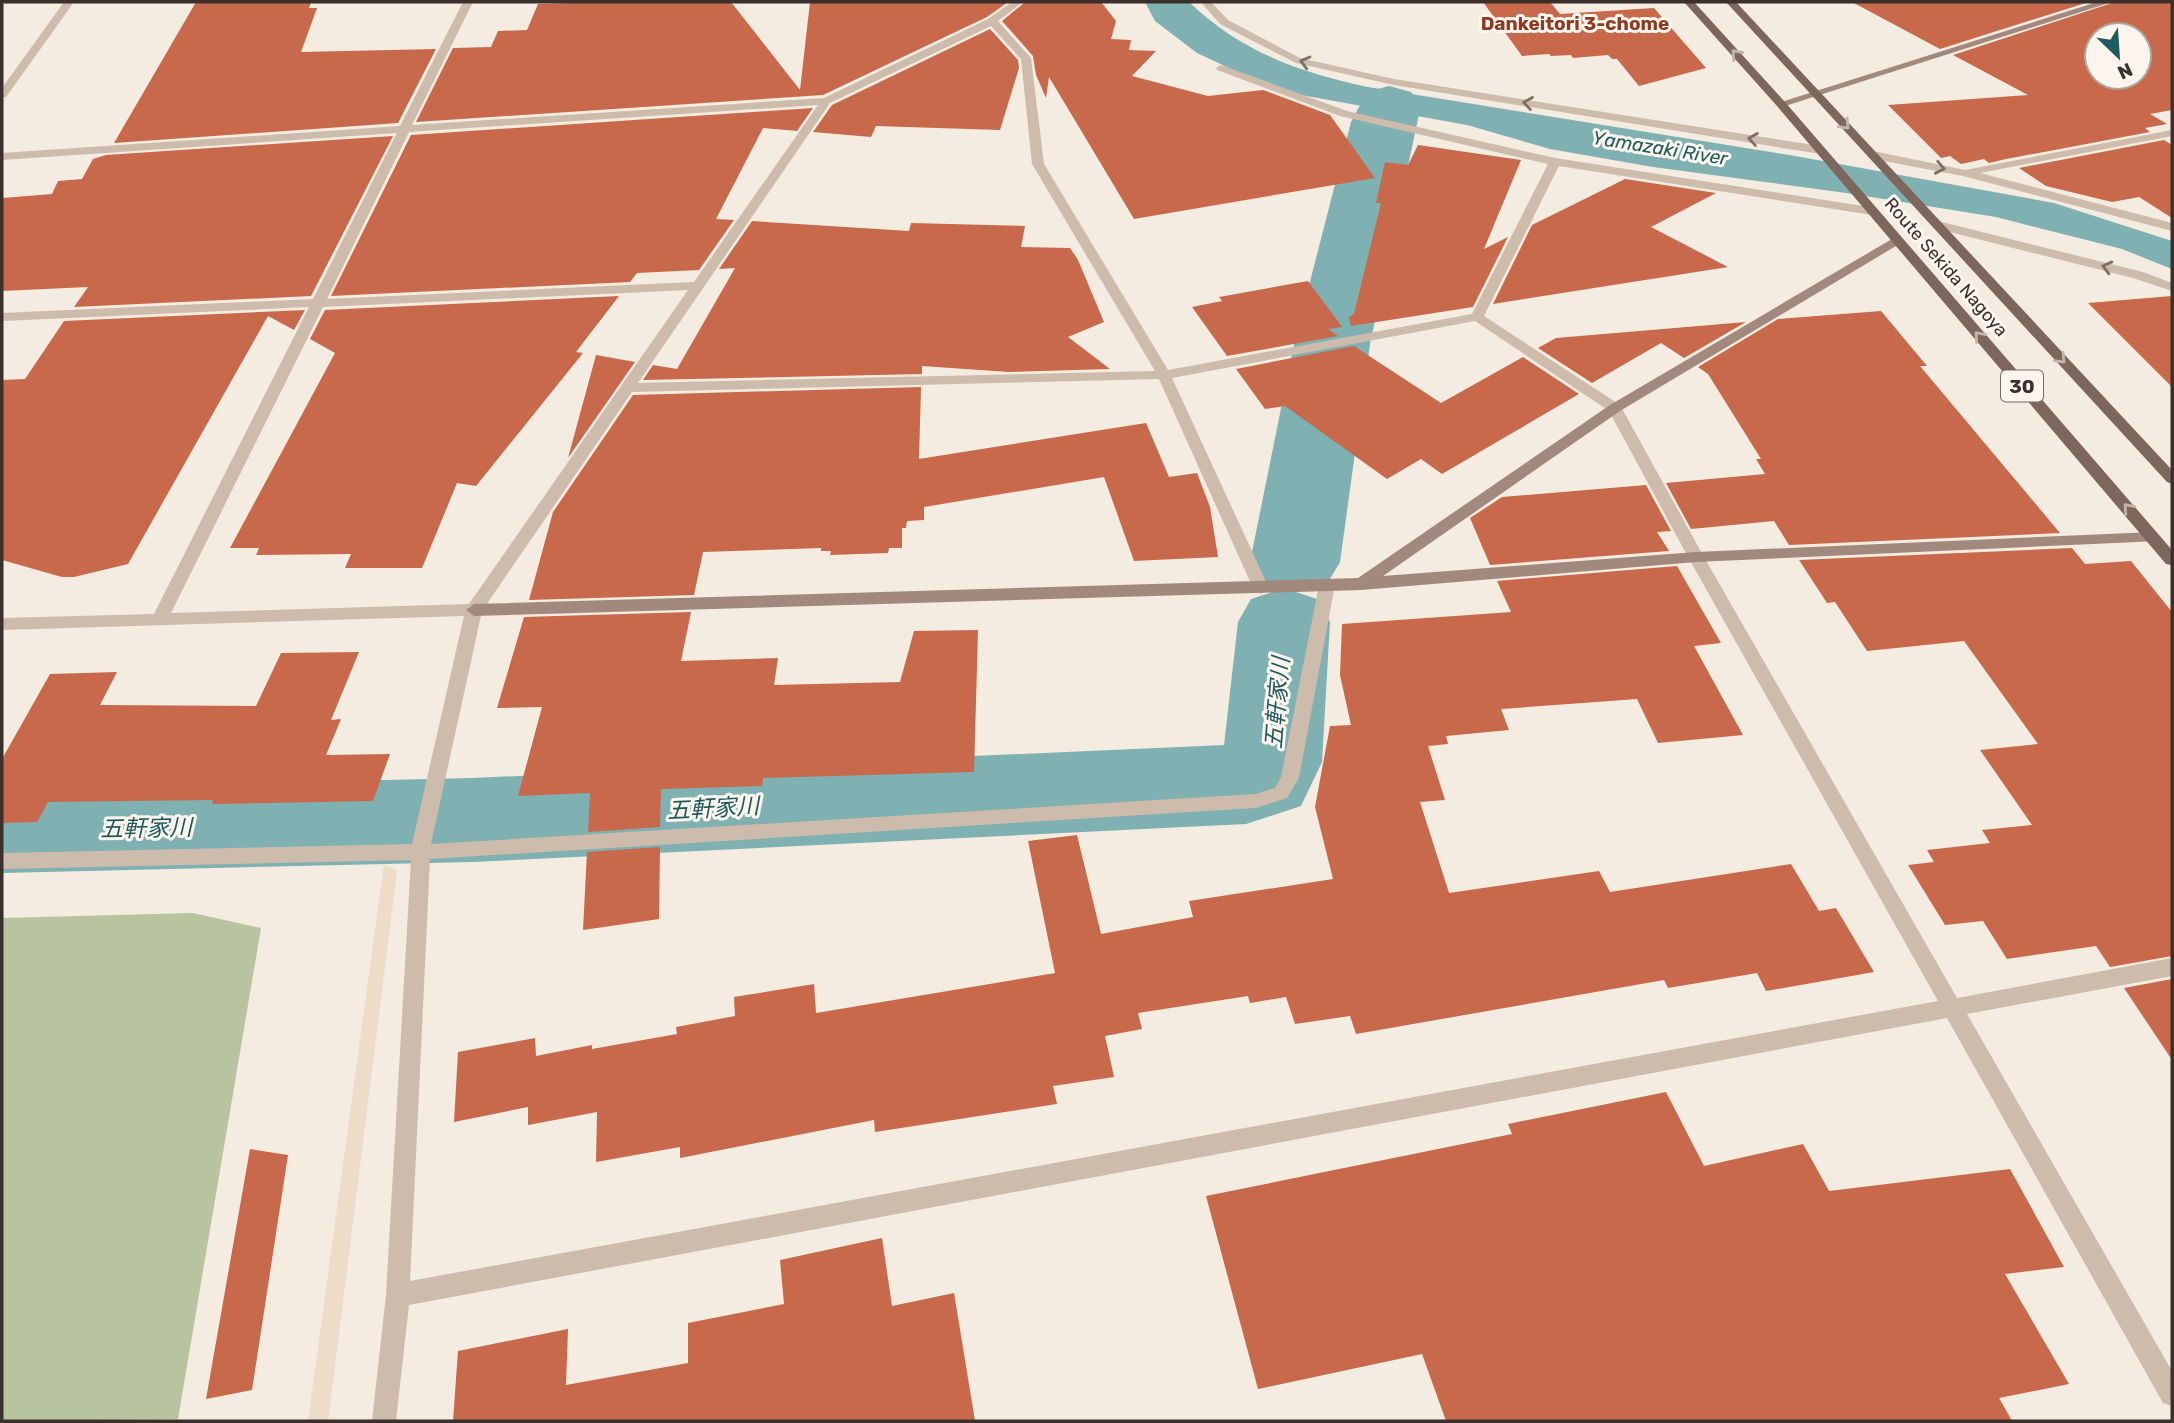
<svg xmlns="http://www.w3.org/2000/svg" width="2174" height="1423" viewBox="0 0 2174 1423" font-family="Rubik,'Noto Sans JP',sans-serif">
<style>
.green{fill:#b8c4a0}
.plaza{fill:#ecdcc8}
.water{fill:#7fb0b2}
.lines{fill:none;stroke-linecap:round;stroke-linejoin:round}
.river{fill:#7fb0b2;fill-rule:evenodd}
.building{fill:#c8694b;fill-rule:evenodd}
.street{fill:#cdbbac;fill-rule:evenodd}
.secondary{fill:#a18a7d;fill-rule:evenodd}
.primary{fill:#7d675c;fill-rule:evenodd}
.oneway{stroke:#c2b5ac}
.oneway2{stroke:#7d6f65}
.labels{text-anchor:middle;dominant-baseline:central;stroke-width:6;stroke-linejoin:round;paint-order:stroke}
.far-street-label{font-size:18px;fill:#3b302b;stroke:#fbf5ee}
.far-neighbourhood-label{font-size:19px;font-weight:bold;fill:#8c3b22;stroke:#fbf5ee}
.far-water-label{font-size:19px;font-style:italic;fill:#1f5a5e;stroke:#fbf5ee}
.shield{fill:#fbf5ee;stroke:#756b66;stroke-width:2}
.shield-label{font-size:19px;font-weight:bold;fill:#3b302b}
.water-label{font-size:23px;font-style:italic;fill:#1f5a5e;stroke:#fbf5ee}
</style>
<rect width="100%" height="100%" fill="#f4ebe1"/>
<polygon class="green" points="193,913 261,928 178,1419 2,1421 2,918"/>
<polygon class="plaza" points="384,864 397,871 328,1421 308,1421"/>
<path class="water" d="M1145,2H1189C1241,52 1299,72 1368,87L1795,156L2054,203L2172,241V269L2122,249L1996,217L1846,193L1653,167L1550,149L1467,125L1301,95L1244,75L1197,53L1155,21Z"/>
<g class="lines">
<polygon class="river" points="1389,86 1411,92 1421,105 1370,344 1340,562 1327,584 1296,592 1317,599 1330,622 1322,762 1301,806 1246,824 472,862 2,873 2,789 472,778 1224,745 1238,622 1251,599 1282,589 1263,584 1250,562 1294,344 1351,122 1367,92"/>
</g>
<g class="building">
<polygon points="196,2 311,2 309,8 317,8 301,52 436,49 398,123 114,143"/>
<polygon points="603,2 731,2 800,90 810,2 1008,2 987,17 823,95 416,122 453,48 491,47 498,31 527,30 538,4"/>
<polygon points="1025,2 1101,2 1116,21 1111,39 1131,40 1129,50 1156,51 1132,76 1208,96 1263,90 1330,115 1375,178 1134,219 1049,77 1046,98 1036,75 1033,56 1002,21"/>
<polygon points="1483,2 1550,2 1560,14 1654,8 1706,68 1639,86 1617,59 1612,59 1608,55 1573,58 1571,55 1551,56 1549,54 1522,56"/>
<polygon points="1852,2 2089,2 1940,49"/>
<path d="M2115,2H2172V110L2150,114L2167,124L2145,128L2150,132L2006,159L1989,163L1984,159L1961,164L1950,156L1941,158L1888,105L2028,95L1953,55ZM2097,35H2139V77H2097Z"/>
<polygon points="990,29 1018,60 1019,68 1000,130 876,126 871,137 813,132 832,105"/>
<polygon points="813,108 797,131 763,128 716,219 734,220 699,270 637,273 630,282 331,296 411,135"/>
<polygon points="393,136 311,296 74,307 88,287 2,291 2,198 52,194 58,181 82,179 93,159 106,155"/>
<polygon points="2164,140 2172,145 2172,218 2139,197 2112,202 2046,186 2019,168"/>
<polygon points="1418,145 1521,160 1484,249 1508,237 1473,307 1351,326 1349,317 1354,314 1381,203 1376,203 1385,162 1408,165"/>
<polygon points="1625,179 1716,193 1651,227 1728,267 1493,304 1532,225"/>
<polygon points="752,221 909,231 911,223 1025,226 1021,247 1070,248 1078,260 1104,322 1068,337 1110,369 1009,372 922,366 922,374 643,380 653,365 677,369 735,268 719,269"/>
<polygon points="1308,281 1342,327 1328,329 1338,336 1227,356 1192,307 1222,301 1219,297"/>
<polygon points="619,296 576,352 583,353 476,486 457,483 422,568 345,568 351,554 256,555 259,548 230,548 335,353 310,339 325,310"/>
<polygon points="2172,296 2172,387 2088,303"/>
<polygon points="305,310 294,330 268,316 128,564 74,577 62,577 2,560 2,380 25,379 64,321"/>
<polygon points="1881,311 1927,366 1920,366 2060,533 1789,545 1774,521 1691,529 1666,483 1765,474 1756,459 1761,459 1708,374 1698,367 1778,319"/>
<polygon points="1746,322 1684,358 1661,343 1592,383 1538,348 1556,338"/>
<polygon points="1354,346 1441,403 1523,357 1579,394 1442,474 1421,459 1387,479 1285,406 1265,409 1236,369"/>
<polygon points="596,355 635,362 568,458"/>
<polygon points="921,387 919,459 1146,423 1169,477 1197,473 1210,507 1218,557 1134,561 1104,477 924,507 924,520 907,521 906,528 902,528 902,548 889,548 888,553 830,555 831,551 821,551 821,548 703,552 694,595 529,600 553,512 633,395"/>
<polygon points="1646,485 1671,531 1657,532 1669,551 1490,565 1470,518 1502,497"/>
<polygon points="2072,548 2085,564 2131,561 2172,612 2172,956 2110,967 2096,946 2007,959 1983,921 1945,925 1908,865 1934,862 1927,850 1990,843 1982,830 2032,825 1980,750 2038,744 1964,641 1867,651 1835,602 1827,603 1799,560"/>
<polygon points="1677,566 1721,643 1694,646 1743,735 1658,743 1637,699 1501,709 1509,730 1446,736 1448,744 1428,746 1445,800 1420,802 1449,893 1599,871 1610,892 1791,864 1819,911 1836,908 1874,972 1766,991 1757,973 1668,988 1664,980 1356,1034 1350,1016 1295,1024 1286,997 1250,1003 1248,996 1138,1013 1142,1029 1105,1036 1114,1077 1053,1086 1057,1104 875,1132 874,1120 680,1158 680,1147 596,1162 597,1112 528,1125 528,1107 454,1122 458,1052 535,1038 536,1056 592,1045 592,1049 677,1034 676,1027 735,1016 734,997 814,984 816,1013 1055,973 1028,841 1077,835 1101,934 1193,917 1189,901 1333,879 1315,807 1330,726 1351,725 1340,675 1342,624 1511,612 1497,581"/>
<polygon points="691,612 681,661 778,658 774,685 900,682 914,631 978,630 974,772 763,778 762,786 661,789 660,827 588,832 590,793 518,796 542,707 497,708 524,617"/>
<polygon points="359,652 331,720 341,719 326,755 390,754 373,801 212,804 213,800 48,802 37,822 2,823 2,759 50,674 117,672 100,705 256,706 281,653"/>
<polygon points="660,847 659,919 583,930 587,852"/>
<polygon points="2172,979 2172,1060 2124,988"/>
<polygon points="1666,1092 1704,1166 1803,1144 1829,1191 2010,1169 2064,1267 2005,1274 2069,1384 1999,1398 2012,1421 1446,1421 1422,1354 1258,1389 1206,1196 1512,1134 1508,1124"/>
<polygon points="250,1149 288,1155 252,1390 206,1399"/>
<polygon points="882,1238 892,1306 954,1293 975,1421 453,1421 458,1351 568,1329 566,1385 688,1363 688,1323 784,1304 780,1260"/>
</g>
<g class="lines">
<g class="street">
<polygon points="64,2 74,2 6,97 2,98 2,88"/>
<path d="M463,2H473L412,125L824,98L988,19L1012,2H1023L998,21L1031,58L1044,164L1168,370L1472,314L1548,164L1340,116L1217,70L1216,68L1221,65L1347,111L1555,158L1876,208L1878,211L1872,215L1559,166L1484,316L1620,405L1704,557L1957,998L2172,958V976L1967,1014L2172,1371V1406L2163,1403L1947,1018L409,1305L396,1421H372L386,1295L411,860L2,869V853L412,844L464,616L2,630V618L154,614L309,307L2,321V313L313,299L397,133L2,160V153L400,126ZM991,26L1021,59L1032,164L1155,371L638,383L830,103ZM818,105L694,282L327,299L409,132ZM688,290L469,604L171,613L323,307ZM1475,321L1609,411L1688,557L1938,1001L410,1281L430,859L1256,808L1287,798L1299,778L1335,585L1327,579L1319,585L1281,777L1275,788L1256,794L431,844L482,611L632,392L1159,379L1253,588L1261,594L1269,588L1172,378Z"/>
<polygon points="1201,2 1211,2 1228,20 1300,58 1394,79 1820,146 1826,150 1820,154 1394,85 1296,63 1220,24"/>
<polygon points="2172,130 2172,136 1980,173 2172,223 2172,231 1963,176 1873,159 1867,155 1873,151 1965,170"/>
<polygon points="1938,221 2143,272 2172,283 2172,291 2133,278 1934,228 1934,222"/>
</g>
<g class="secondary">
<polygon points="2097,2 2112,2 1785,106 1775,104"/>
<polygon points="1897,236 1903,240 1901,243 1620,411 1383,576 1696,552 2153,532 2161,537 2159,541 1696,562 1361,590 474,616 466,610 474,604 1358,578 1610,405"/>
</g>
<g class="primary">
<polygon points="1684,2 1694,2 1785,102 2172,550 2172,565 2166,564 1777,106"/>
<polygon points="1726,2 1736,2 2172,470 2172,484 2167,482"/>
</g>
</g>
<defs><path id="oneway-chevron" d="M-2-3.5L2.5 0L-2 3.5" fill="none" stroke-width="1.6" stroke-linecap="round" stroke-linejoin="round" transform="scale(1.75)"/></defs>
<g class="oneway">
<use href="#oneway-chevron" transform="translate(1736 54) rotate(-132)"/>
<use href="#oneway-chevron" transform="translate(1845 125) rotate(47)"/>
<use href="#oneway-chevron" transform="translate(1979 336) rotate(-131)"/>
<use href="#oneway-chevron" transform="translate(2061 359) rotate(47)"/>
<use href="#oneway-chevron" transform="translate(2128 508) rotate(-131)"/>
</g>
<g class="oneway2">
<use href="#oneway-chevron" transform="translate(1305 62) rotate(-165)"/>
<use href="#oneway-chevron" transform="translate(1528 103) rotate(-171)"/>
<use href="#oneway-chevron" transform="translate(1753 139) rotate(-171)"/>
<use href="#oneway-chevron" transform="translate(1940 168) rotate(11)"/>
<use href="#oneway-chevron" transform="translate(2107 267) rotate(-166)"/>
</g>
<g class="labels">
<g class="far-street-label">
<text transform="translate(1946 267) rotate(49)">Route Sekida Nagoya</text>
</g>
<g class="far-neighbourhood-label">
<text x="1575" y="23">Dankeitori 3-chome</text>
</g>
<g class="far-water-label">
<text transform="translate(1660 148) rotate(9)">Yamazaki River</text>
</g>
<rect class="shield" x="2001" y="370.5" width="42" height="31" rx="5"/>
<g class="shield-label">
<text x="2022" y="386">30</text>
</g>
<g class="water-label">
<text transform="translate(1277 703) rotate(-85)">五軒家川</text>
<text transform="translate(713 808) rotate(-3)">五軒家川</text>
<text transform="translate(146 828) rotate(-1)">五軒家川</text>
</g>
</g>
<rect width="2174" height="1423" fill="none" stroke="#3b302b" stroke-width="7"/>
<g transform="translate(2118 56) rotate(155)"><circle r="33" fill="#fbf5ee" stroke="#aea6a0" stroke-width="2"/>
<path d="M0-5L12 26L0 18L-12 26Z" fill="#1f5a5e"/>
<text y="-10" font-size="19" font-weight="bold" text-anchor="middle" fill="#3b302b">N</text>
</g>
</svg>
